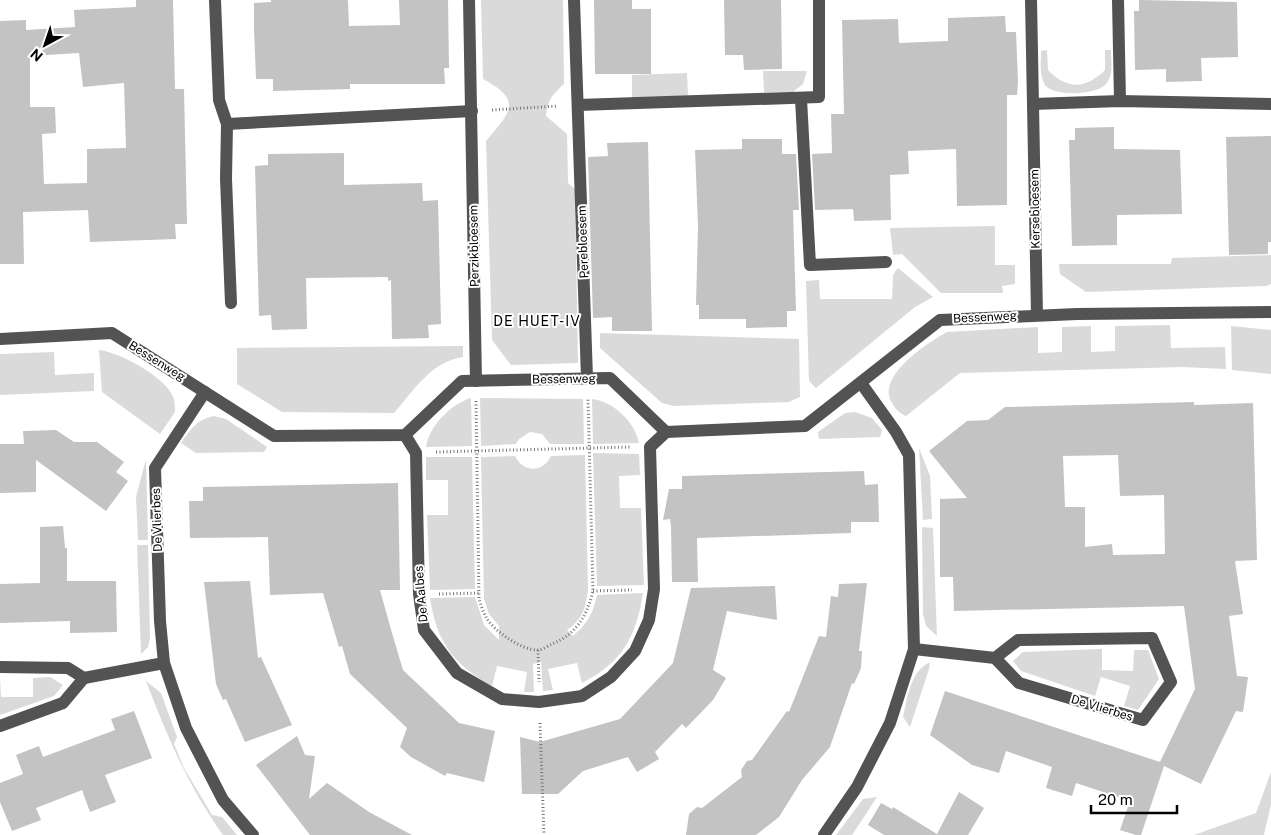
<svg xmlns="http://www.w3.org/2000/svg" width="1271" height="835" viewBox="0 0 1271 835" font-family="'Public Sans',sans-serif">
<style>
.green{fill:#dadada}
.building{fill:#c3c3c3;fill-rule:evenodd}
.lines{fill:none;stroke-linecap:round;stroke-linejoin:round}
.path{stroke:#757575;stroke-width:3;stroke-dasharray:1 2.5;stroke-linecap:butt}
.minor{stroke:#535353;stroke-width:12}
.labels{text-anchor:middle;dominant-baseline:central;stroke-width:4;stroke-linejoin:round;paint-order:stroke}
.street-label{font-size:12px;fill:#000;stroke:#fff}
.neighbourhood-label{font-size:14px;letter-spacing:1px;fill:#000;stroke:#fff}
</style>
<rect width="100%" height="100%" fill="#fff"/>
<g class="green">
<path d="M481,0H563L564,84C553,94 547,100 546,116L567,134L568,183L575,189L578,363L511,365L492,340L486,141C510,112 524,101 483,79Z"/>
<path d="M1047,50L1048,70C1067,90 1086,89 1105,70V50H1111C1111,62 1114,75 1106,84C1097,95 1054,97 1045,85C1039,75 1041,62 1041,51Z"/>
<polygon points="763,71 807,71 803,84 793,92 764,93"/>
<polygon points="687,73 688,96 632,98 632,75"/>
<polygon points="995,226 995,265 1015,265 1015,284 1002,286 1003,293 941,293 902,254 893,255 890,228"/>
<polygon points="1271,255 1271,284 1266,286 1086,292 1060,274 1059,264 1171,264 1172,258"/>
<polygon points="898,268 933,297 915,307 816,388 809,381 806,281 819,280 820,299 892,299 893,275"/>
<path d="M1170,325L1171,348L1225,347L1226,369L1182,367L960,373L906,416C900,414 895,408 892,403C875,377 927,343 947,332L1038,327V353L1062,352V327L1091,326V352L1115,351V326Z"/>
<polygon points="1231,326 1271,330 1271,374 1232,370"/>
<polygon points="600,333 799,339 800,397 789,402 674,406 662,403 600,348"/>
<path d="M463,346V357C431,362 415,389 394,413L282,412L237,384V348Z"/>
<path d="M99,350C119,352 161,375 171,393C175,399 175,405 175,412L160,434L102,392Z"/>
<polygon points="54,352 55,375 94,373 94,391 0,395 0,354"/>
<path d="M471,398L472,446L426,447C429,426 451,404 471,398Z"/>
<polygon points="480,398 583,399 584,444 550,444 542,434 530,432 519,439 516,444 481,446"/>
<path d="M592,399C614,402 634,421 639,443L593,444Z"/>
<polygon points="855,412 872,418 882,430 880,437 819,439 818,432 845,413"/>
<path d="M214,416L226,419L267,447L264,452L196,453L181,443C191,429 197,419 214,416Z"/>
<polygon points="919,448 930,476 932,519 923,520"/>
<polygon points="593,453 639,454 640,475 619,476 620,508 641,508 644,585 597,586"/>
<path d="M585,455L588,590C586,608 582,620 567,630L573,636C587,624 593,614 597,595L643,593C636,638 622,662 582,683L577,663L548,669L553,690L543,691L541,662L533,664L534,692H524L527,672L497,666L492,686C453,664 437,643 430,598L475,597L484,625L499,640V626L489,614L484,599L481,457L515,456C523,473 543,473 551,456Z"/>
<polygon points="426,457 472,457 475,589 430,590 427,515 448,515 448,480 426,480"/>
<polygon points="146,459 148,540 138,540 136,497"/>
<polygon points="922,527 933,528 937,636 926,626 923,614"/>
<polygon points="137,545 148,545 150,639 148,647 141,654"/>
<polygon points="1102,649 1102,670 1133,671 1134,650 1148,650 1159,679 1138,710 1124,706 1130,686 1101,677 1095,696 1021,671 1013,661 1023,652"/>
<path d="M930,662L929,669L910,727L903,717C908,696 910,672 930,662Z"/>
<polygon points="0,677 1,697 33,697 33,678 50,677 63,685 54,696 0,715"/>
<path d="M146,681L161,693L177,737L174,744L184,768L212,815L222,817L237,835H223C188,786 168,738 146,681Z"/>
<polygon points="1271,772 1271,804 1264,835 1194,835 1256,813"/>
<polygon points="877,797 852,835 836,835 863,799"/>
</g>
<g class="building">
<path d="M136,0H173L175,89H184L187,224H175L176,239L90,242L88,210L23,212L24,264H0V21L26,20V30L75,27L74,10L136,7ZM79,53L83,87L124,83L126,148L87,149V183L44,184L42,134L56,133L55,107H30V56Z"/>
<polygon points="271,0 348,0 349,26 400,25 399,0 448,0 449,68 444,68 445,84 350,84 350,89 273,91 273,79 256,79 254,29 254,3 271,2"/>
<polygon points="594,0 632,0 632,9 651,9 651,74 595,74"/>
<polygon points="724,0 781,0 782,69 744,70 743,55 725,55"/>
<polygon points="1139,0 1237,2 1238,57 1201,58 1202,81 1166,82 1166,69 1135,70 1134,11 1139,11"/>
<polygon points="1005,16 1006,32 1016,32 1018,82 1017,95 1007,95 1007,205 957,206 956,149 908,151 909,174 890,175 891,220 854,221 853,209 815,210 812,154 832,153 831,114 844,114 842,20 898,19 899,43 948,41 948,18"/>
<polygon points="1114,127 1114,149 1180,150 1182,214 1117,215 1117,245 1072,246 1069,140 1075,140 1075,128"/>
<polygon points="1271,136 1271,242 1268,242 1268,254 1229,255 1226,137"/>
<polygon points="742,139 782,139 782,154 796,154 799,210 793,210 796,311 787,311 787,327 746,328 746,319 699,319 699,305 696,305 698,226 695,150 742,149"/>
<polygon points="648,142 652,331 612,331 612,317 593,318 588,157 608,156 607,143"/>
<polygon points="344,153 344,185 422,183 423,201 438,200 441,324 428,325 429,338 392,339 391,280 388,281 388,277 306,278 307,329 272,330 271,315 259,316 255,166 268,165 268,154"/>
<path d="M1194,402V405L1253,403L1257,560L1235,561L1243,614L1229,616L1237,676L1248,677L1243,712L1236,711L1201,784L1164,766L1141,835H1136L1120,830L1130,801L1076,783L1072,796L1046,788L1052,767L1006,751L999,773L972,765L930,735L945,691L1160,762L1195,689L1184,606L954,611L953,577H940V499L967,498L929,451L967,421L988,420L1005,407ZM1118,455L1120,496L1164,495L1165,554L1113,555L1112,544L1085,547V507H1065L1063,456Z"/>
<polygon points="56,430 74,442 97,442 124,462 116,472 128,481 106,511 36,460 36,492 0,493 0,444 24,444 23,431"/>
<polygon points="864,471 865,485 878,484 879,522 851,522 851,533 697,538 698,582 672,582 671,527 670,519 663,520 669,489 682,489 682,476"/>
<polygon points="398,483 400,590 380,590 392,633 403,670 459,723 495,731 484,782 447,773 445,776 411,757 400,747 407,728 350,674 342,646 339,647 323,593 270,595 268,537 190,538 189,501 203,501 203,487"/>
<polygon points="63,526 65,548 67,548 67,581 116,581 117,632 70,633 70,621 0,623 0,584 40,583 40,527"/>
<polygon points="250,581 258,658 261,657 292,725 245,742 226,699 223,700 216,684 204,582"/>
<polygon points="867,583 859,651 862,651 861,668 854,684 852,683 830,747 802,780 779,817 756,835 686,835 689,814 697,807 702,808 742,777 741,770 747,761 752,760 787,711 789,712 819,636 826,637 831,596 838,597 839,584"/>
<polygon points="775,586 777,620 727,611 713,670 726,678 713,700 686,728 682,724 655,752 659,759 637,772 628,757 583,771 558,794 522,794 520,737 540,742 620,719 673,663 691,588"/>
<polygon points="134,711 152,758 105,775 116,802 90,812 82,790 36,808 41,820 12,831 0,802 0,783 23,774 16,755 39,746 43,757 115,730 111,719"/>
<polygon points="297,736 305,755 315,756 309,799 327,783 369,812 412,835 310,835 256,765"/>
<polygon points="959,792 984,808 968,835 884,835 868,825 881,803 892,809 893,807 937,834"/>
</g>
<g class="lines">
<g class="path">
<polyline points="492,110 558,106"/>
<path d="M476,401L479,599C481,605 483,612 486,617C493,631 522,650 537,650C542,650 548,646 552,644C577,634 587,615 593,591L588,399"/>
<polyline points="436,452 630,447"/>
<polyline points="593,591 632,590"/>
<polyline points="439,594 479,593"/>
<polyline points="538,650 539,682"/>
<polyline points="540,723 544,835"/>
</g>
<g class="minor">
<polyline points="215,0 219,100 227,124 226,179 231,303"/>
<polyline points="469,0 476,381"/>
<polyline points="574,0 587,378"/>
<polyline points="1031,0 1037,315"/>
<polyline points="1118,0 1120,101"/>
<polyline points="801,99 810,265 886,262"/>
<polyline points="1033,104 1120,101 1271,104"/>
<polyline points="578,105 819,97 819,0"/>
<polyline points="227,124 472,111"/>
<polyline points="0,339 112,333 274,436 405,435 462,381 610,378 666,432 805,426 940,320 1077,314 1271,312"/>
<polyline points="205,392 155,468 160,621 164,663 186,728 223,800 253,835"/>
<polyline points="405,435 416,453 419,594 424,630 457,673 502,699 539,702 582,696 611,677 635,651 649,620 654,589 650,447 666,432"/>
<polygon points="1152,638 1171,682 1143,720 1019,683 995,658 1018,640"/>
<polyline points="914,649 995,658"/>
<polyline points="0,667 68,668 84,678 164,663"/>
<polyline points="0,726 63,703 84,678"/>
<polyline points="824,835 857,787 890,723 914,649 909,455 896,432 861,383"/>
</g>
</g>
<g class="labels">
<g class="street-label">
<text transform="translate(1035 209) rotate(-91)">Kersebloesem</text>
<text transform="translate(583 242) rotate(-92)">Perebloesem</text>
<text transform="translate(474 246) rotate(-91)">Perzikbloesem</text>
<text transform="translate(985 317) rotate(-3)">Bessenweg</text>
<text transform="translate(157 361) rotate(32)">Bessenweg</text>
<text transform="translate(564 379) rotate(-1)">Bessenweg</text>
<text transform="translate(157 520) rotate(-92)">De Vlierbes</text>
<text transform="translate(421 594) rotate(-95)">De Aalbes</text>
<text transform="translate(1102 708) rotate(17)">De Vlierbes</text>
</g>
<g class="neighbourhood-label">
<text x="537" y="321">DE HUET-IV</text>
</g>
</g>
<g transform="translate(45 45) rotate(220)" stroke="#ffffff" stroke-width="4" paint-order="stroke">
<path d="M0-4L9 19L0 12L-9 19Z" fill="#000000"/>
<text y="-8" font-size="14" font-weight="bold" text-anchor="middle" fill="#000000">N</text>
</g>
<path d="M1091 805v8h86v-8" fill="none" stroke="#000000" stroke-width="2.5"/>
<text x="1098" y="805" font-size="15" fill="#000000" stroke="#ffffff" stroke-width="4" paint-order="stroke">20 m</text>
</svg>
